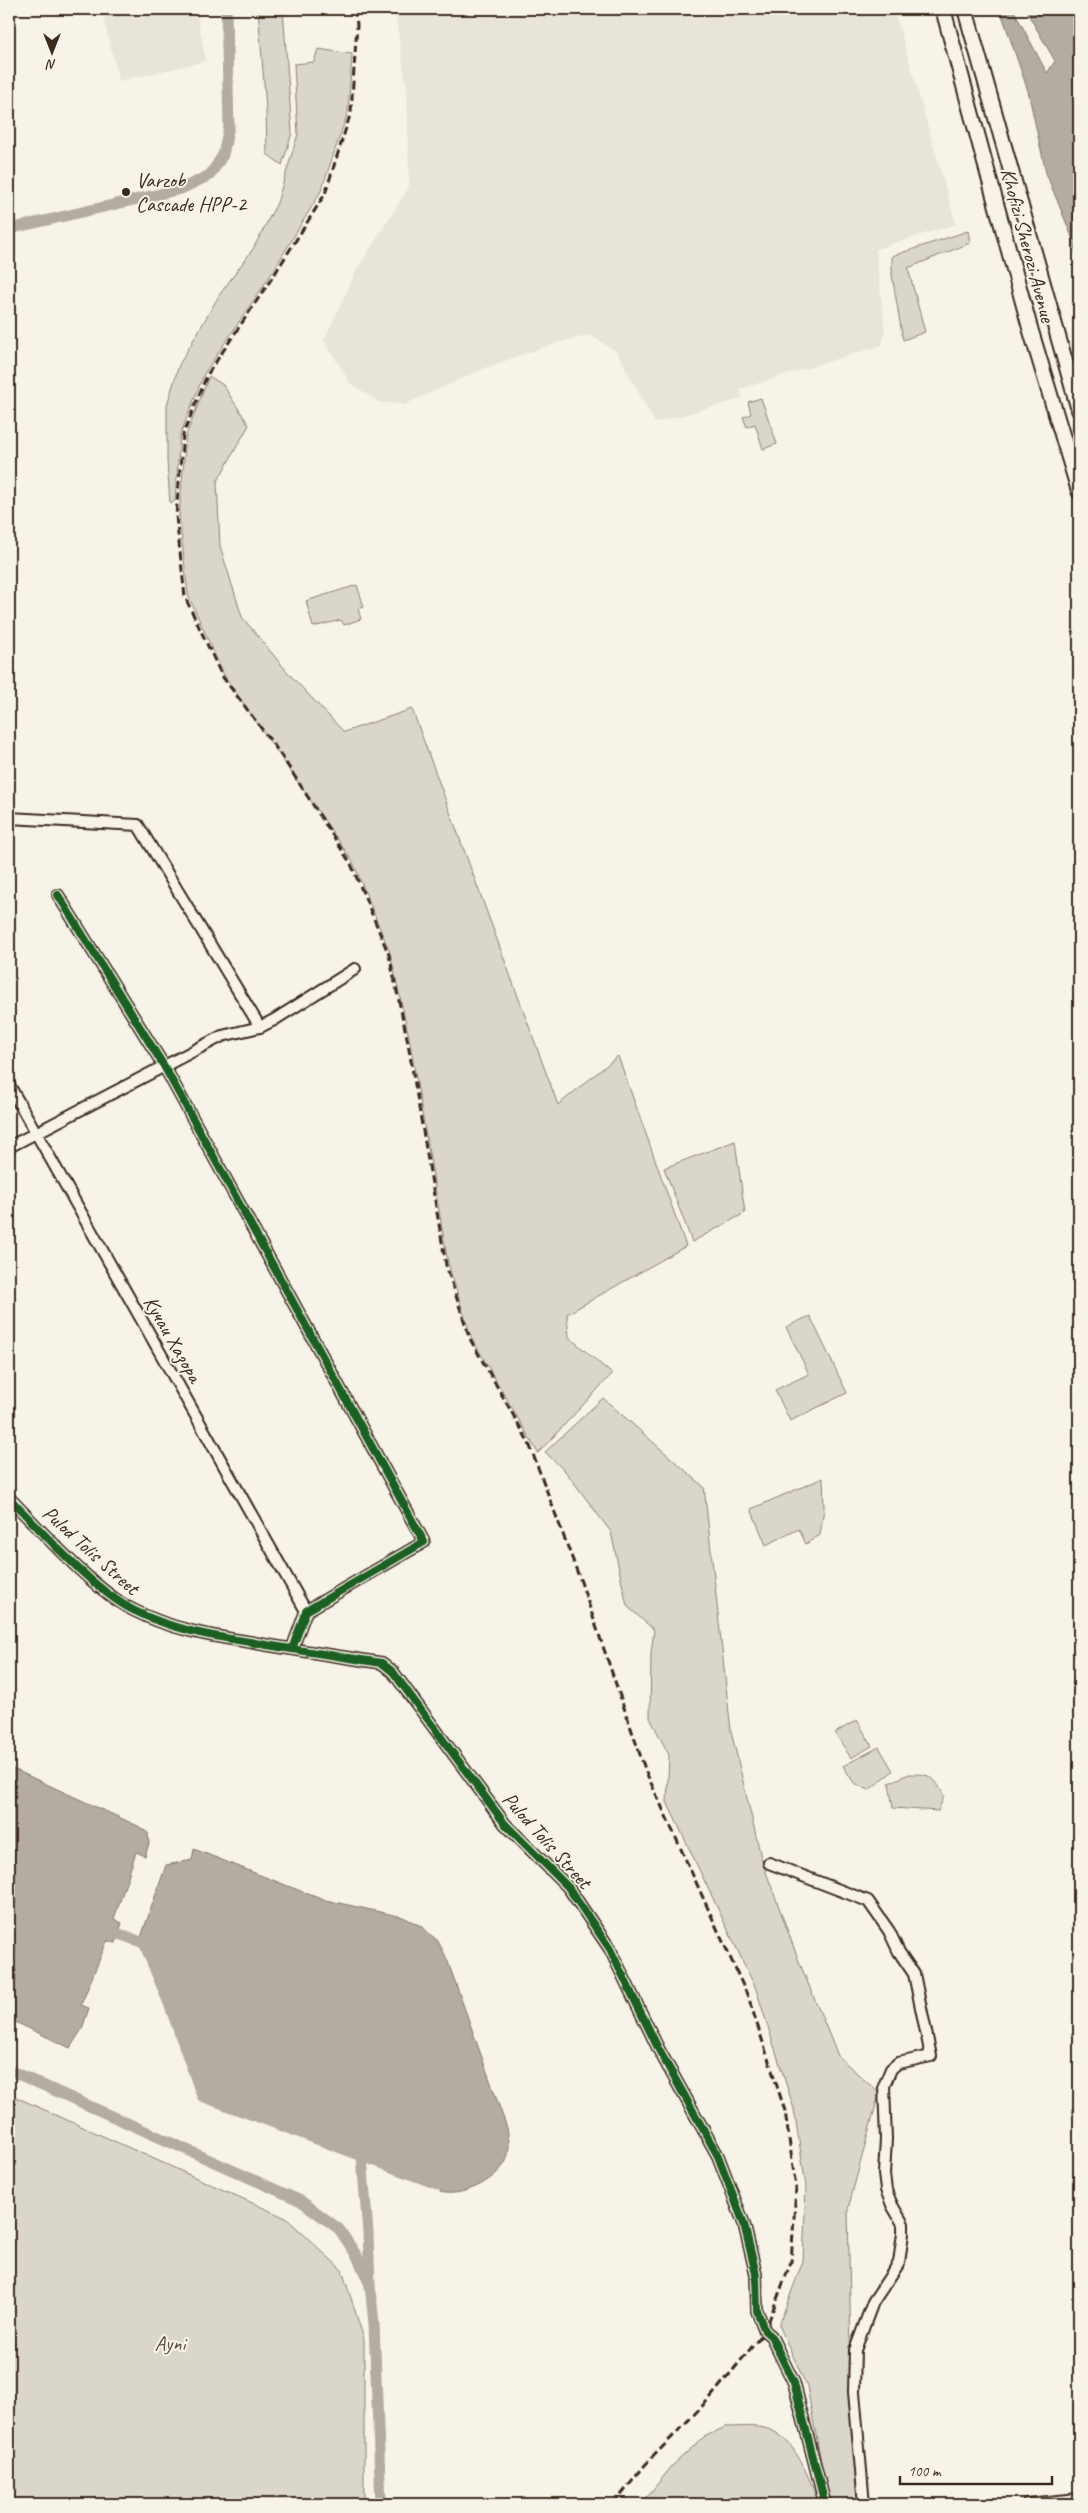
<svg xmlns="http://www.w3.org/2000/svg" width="1088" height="2513" viewBox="0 0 1088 2513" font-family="Caveat,sans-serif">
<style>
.built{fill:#e9e4d9}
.green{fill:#dbd6cb;stroke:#8b8074}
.water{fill:#b4aca0;stroke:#84786c}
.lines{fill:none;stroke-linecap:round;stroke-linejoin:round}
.canal{stroke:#b4aca0;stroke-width:11}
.street-casing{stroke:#3b2a1e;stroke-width:14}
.secondary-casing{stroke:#3b2a1e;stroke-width:18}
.street{stroke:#f7f3e8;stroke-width:10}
.secondary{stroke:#f7f3e8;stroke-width:14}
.rail{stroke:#3b2a1e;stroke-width:3;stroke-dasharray:8 4;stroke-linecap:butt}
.cycleway-casing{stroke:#f7f3e8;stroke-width:11}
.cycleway{stroke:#1b5e20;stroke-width:8}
.poi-dot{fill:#3b2a1e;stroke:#f7f3e8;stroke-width:2}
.labels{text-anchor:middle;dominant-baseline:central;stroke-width:4;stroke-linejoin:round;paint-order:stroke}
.poi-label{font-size:21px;fill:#3b2a1e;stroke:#f7f3e8;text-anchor:start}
.street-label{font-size:21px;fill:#3b2a1e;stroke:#f7f3e8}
.park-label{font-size:21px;fill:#5b4c41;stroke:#f7f3e8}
</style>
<rect width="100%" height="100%" fill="#f7f3e8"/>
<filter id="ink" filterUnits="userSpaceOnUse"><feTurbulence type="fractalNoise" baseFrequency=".02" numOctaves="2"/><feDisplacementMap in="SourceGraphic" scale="10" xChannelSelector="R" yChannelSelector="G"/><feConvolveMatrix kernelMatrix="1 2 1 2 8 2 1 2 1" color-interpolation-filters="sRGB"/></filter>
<g filter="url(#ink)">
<g class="built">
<polygon points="135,9 196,9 206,61 119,81 103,16"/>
<polygon points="394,9 894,9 956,224 876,249 885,331 882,345 740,389 743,398 655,423 617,352 590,335 553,344 485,368 404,405 379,402 350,383 324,340 356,271 409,187 407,89"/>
</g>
<g class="green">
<polygon points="258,9 283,9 292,133 282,165 267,154 266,108"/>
<polygon points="318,49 352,54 348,112 321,191 272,273 204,374 180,435 175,501 170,503 167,461 167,405 179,365 220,294 253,249 277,203 298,134 294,64 314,62"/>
<polygon points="968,231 970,243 908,268 925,332 903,340 892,275 892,256"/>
<polygon points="209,376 223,385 249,425 217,482 220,546 242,617 290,675 344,732 412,709 558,1105 618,1056 686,1246 567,1314 569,1337 612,1374 538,1453 471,1337 448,1263 409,1037 390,953 353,862 224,675 188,595 179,515 186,436"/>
<polygon points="761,398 777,444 763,449 755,424 747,427 743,417 751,414 748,402"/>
<polygon points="357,585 364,607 358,609 361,619 344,625 341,620 313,627 306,601"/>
<polygon points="735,1141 745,1213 692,1242 664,1168"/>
<polygon points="810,1316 847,1393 790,1421 775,1390 809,1374 786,1327"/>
<polygon points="603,1398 704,1487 731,1731 762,1861 798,1959 838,2056 879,2093 848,2209 851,2349 860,2504 829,2504 807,2387 779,2325 803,2261 806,2186 794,2109 756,1989 667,1802 669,1755 650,1718 651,1653 654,1630 627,1606 611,1532 566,1472 545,1452"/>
<polygon points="823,1478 824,1508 820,1535 806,1544 799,1529 766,1545 751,1509"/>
<polygon points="857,1720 872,1746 851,1758 835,1733"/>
<polygon points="879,1747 893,1771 869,1790 854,1783 843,1766"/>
<path d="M909,1774C931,1774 934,1776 944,1796L938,1811L893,1808L889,1783Z"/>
<polygon points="9,2094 286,2218 342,2270 364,2339 364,2504 9,2504"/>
<path d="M725,2427C738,2427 755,2425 768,2429C796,2438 809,2479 819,2504H641L673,2465L704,2437Z"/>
</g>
<g class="water">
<polygon points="1000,9 1013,9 1047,73 1055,61 1028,14 1028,9 1079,9 1079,265 1072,237 1046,173 1028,91"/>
<polygon points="9,1767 138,1826 148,1833 149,1844 145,1856 136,1852 114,1919 122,1923 116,1943 107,1941 81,2005 89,2008 82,2029 70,2048 9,2019"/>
<path d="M194,1849L321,1899L403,1917L421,1926L438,1941L447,1959L507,2128C509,2139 511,2152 505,2163C494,2181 462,2198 440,2192L441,2183L204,2094L146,1940L141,1937L166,1865L192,1860Z"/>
</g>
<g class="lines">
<g class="canal">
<polyline points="9,229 181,189 210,175 223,155 229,126 226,9"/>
<polyline points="119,1934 144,1943 170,2006 202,2096 440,2185 456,2183"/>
<polyline points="9,2070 301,2201 339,2229 357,2256 370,2285 374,2324 381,2504"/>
<polyline points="362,2157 368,2233 370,2283"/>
</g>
<defs>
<g id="street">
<polyline points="9,818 138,825 260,1027"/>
<polyline points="58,895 164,1066 424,1542 306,1611 292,1649"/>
<polyline points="9,1085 306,1611"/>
<polyline points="9,1147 222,1036 260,1027 274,1020 355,969"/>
<path d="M9,1498C42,1531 92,1589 133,1610C170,1629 210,1636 250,1642C294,1650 338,1656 382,1663L393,1672L505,1824L568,1887L610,1949L659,2050L718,2156L744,2224L756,2274L757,2311L765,2331L771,2336L794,2383L825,2504"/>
<polyline points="769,1863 868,1901 889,1931 899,1952 914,1974 931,2056 898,2063 891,2069 884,2086 886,2139 884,2174 886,2190 892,2205 903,2224 903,2233 899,2263 873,2302 855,2350 854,2392 864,2504"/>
<polyline points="1027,2504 1079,2499"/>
</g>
<g id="secondary">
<polyline points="943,9 1030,328 1079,491"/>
<polyline points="965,9 1079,410"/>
</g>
</defs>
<use href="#street" class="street-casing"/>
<use href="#secondary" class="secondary-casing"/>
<use href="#street" class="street"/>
<use href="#secondary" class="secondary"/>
<polyline class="rail" points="355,9 357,25 351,112 325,194 274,275 207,375 183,435 176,516 185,597 222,676 279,752 351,864 389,955 407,1038 446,1265 470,1339 528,1441 581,1582 646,1772 749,1999 785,2111 796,2188 791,2262 765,2331 710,2398 645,2465 614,2504"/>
<defs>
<g id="cycleway">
<polyline points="58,895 164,1066 424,1542 306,1611 292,1649"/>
<path d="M9,1498C42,1531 92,1589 133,1610C170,1629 210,1636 250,1642C294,1650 338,1656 382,1663L393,1672L505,1824L568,1887L610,1949L659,2050L718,2156L744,2224L756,2274L757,2311L765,2331L771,2336L794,2383L825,2504"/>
</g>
</defs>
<use href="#cycleway" class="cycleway-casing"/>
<use href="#cycleway" class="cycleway"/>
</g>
</g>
<circle class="poi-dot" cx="126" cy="192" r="5"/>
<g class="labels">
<g class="poi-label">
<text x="136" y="180">Varzob<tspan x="136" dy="24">Cascade HPP-2</tspan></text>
</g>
<g class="street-label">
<text transform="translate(1028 245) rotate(75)">Khofizi Sherozi Avenue</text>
<text transform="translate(173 1339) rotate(60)">Кучаи Хазора</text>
<text transform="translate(91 1550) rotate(42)">Pulod Tolis Street</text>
<text transform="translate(547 1840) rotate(48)">Pulod Tolis Street</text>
</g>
<g class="park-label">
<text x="170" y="2343">Ayni</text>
</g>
</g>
<rect width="1088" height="2513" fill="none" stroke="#f7f3e8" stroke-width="30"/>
<rect x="15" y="15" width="1058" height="2483" fill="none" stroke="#3b2a1e" stroke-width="2" filter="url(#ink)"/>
<g transform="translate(52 52) rotate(180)" stroke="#f7f3e8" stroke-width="4" paint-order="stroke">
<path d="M0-4L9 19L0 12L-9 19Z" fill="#3b2a1e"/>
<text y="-8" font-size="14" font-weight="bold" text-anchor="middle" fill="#3b2a1e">N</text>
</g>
<path d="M900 2476v8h152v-8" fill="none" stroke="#3b2a1e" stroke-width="2.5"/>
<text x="908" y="2476" font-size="15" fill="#3b2a1e" stroke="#f7f3e8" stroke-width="4" paint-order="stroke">100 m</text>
</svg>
